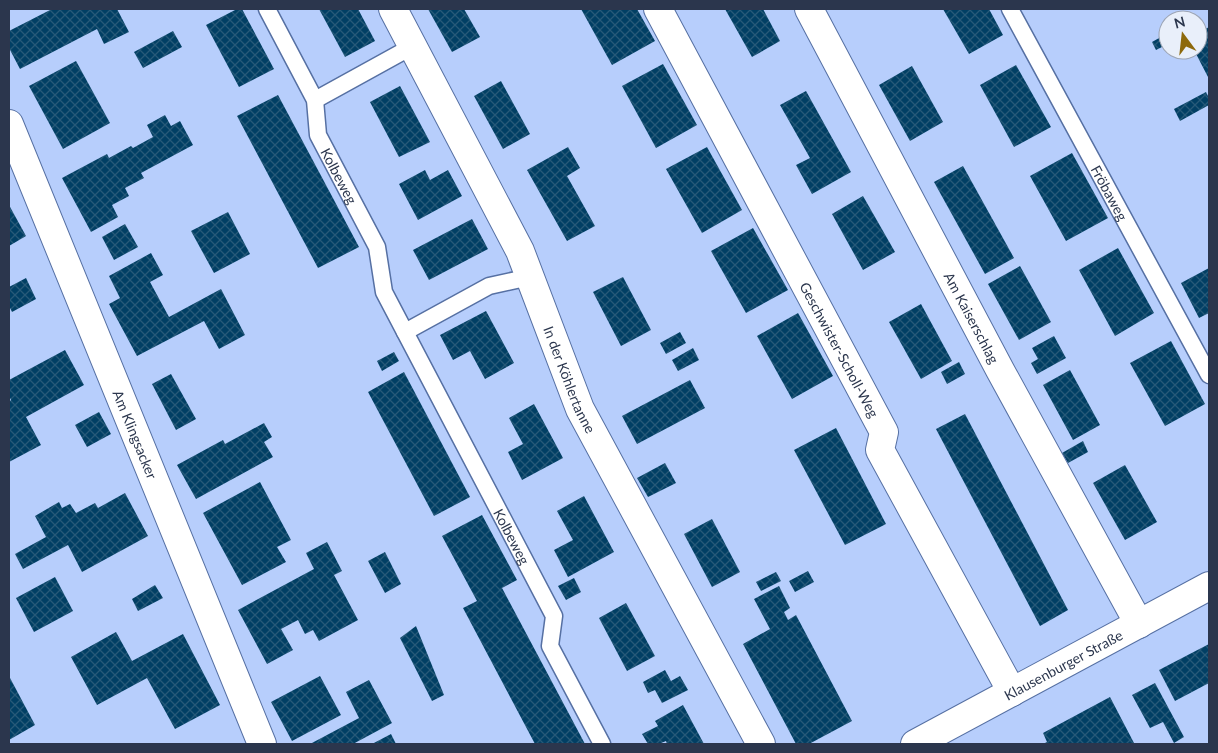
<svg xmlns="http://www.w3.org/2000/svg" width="1218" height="753" viewBox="0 0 1218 753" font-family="Lato,sans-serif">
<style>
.building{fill:url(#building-cross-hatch)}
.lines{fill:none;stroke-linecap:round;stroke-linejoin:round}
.lane-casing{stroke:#5670a3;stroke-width:19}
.street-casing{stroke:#5670a3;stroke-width:30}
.lane{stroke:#fff;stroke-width:16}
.street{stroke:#fff;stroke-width:28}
.labels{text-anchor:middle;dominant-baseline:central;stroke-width:5;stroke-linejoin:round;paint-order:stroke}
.street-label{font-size:14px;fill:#2b364d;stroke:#e9effa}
</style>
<defs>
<pattern id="building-cross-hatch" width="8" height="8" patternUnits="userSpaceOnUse" patternTransform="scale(1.25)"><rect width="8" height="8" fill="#013f64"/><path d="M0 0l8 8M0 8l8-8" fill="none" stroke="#275978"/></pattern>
</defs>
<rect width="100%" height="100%" fill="#b7cefc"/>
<g class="building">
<polygon points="52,9 117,9 129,32 104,44 97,29 20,69 9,48 9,31"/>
<polygon points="237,9 242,9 274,69 239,87 206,25"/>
<polygon points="319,9 358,9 375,41 345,57"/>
<polygon points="428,9 464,9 480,37 452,52"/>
<polygon points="581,9 637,9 655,41 612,65"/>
<polygon points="725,9 763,9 780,41 752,57"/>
<polygon points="943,9 989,9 1003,35 969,54"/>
<polygon points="1209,27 1209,76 1208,77 1194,50 1198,50 1198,33"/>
<polygon points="173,31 182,47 143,68 134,52"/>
<polygon points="1168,33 1168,44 1156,50 1152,42"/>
<polygon points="76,61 110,123 63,149 29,86"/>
<polygon points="663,64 697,125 656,148 622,86"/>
<polygon points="1016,65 1051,127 1014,147 980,85"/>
<polygon points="912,66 943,122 910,141 879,85"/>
<polygon points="501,81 530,134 503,149 474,96"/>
<polygon points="400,86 430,142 399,157 370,102"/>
<polygon points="806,91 851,172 812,194 796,165 810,158 780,105"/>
<polygon points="1206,92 1209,98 1209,105 1180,121 1174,109"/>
<polygon points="278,95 359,247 318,268 237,116"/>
<polygon points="165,115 171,126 180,121 193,145 141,173 144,178 125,188 129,196 112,205 118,217 91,232 62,178 107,154 109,158 131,146 133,148 153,137 147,125"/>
<polygon points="568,147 580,168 567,176 595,226 567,241 527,170"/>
<polygon points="707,147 742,210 702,233 666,169"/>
<polygon points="1072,153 1108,218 1066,241 1030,176"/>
<polygon points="963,166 1014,258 985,274 934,182"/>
<polygon points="425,170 430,180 448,170 462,196 418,220 399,184"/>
<polygon points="863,196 895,252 863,270 832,214"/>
<polygon points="9,205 26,236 9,246"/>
<polygon points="228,212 250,254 214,273 191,231"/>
<polygon points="472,219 488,249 429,280 413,250"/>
<polygon points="125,224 138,247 114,260 102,237"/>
<polygon points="753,228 788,290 746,313 711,251"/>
<polygon points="1118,248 1154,313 1115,336 1079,270"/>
<polygon points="151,253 163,275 150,282 169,317 221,289 245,335 219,349 204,321 137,356 109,304 120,298 109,276"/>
<polygon points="1020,266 1051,322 1019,340 988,284"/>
<polygon points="1209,268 1209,313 1199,318 1181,283"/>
<polygon points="623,277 651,330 621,346 593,292"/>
<polygon points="26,278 36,299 12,312 9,306 9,287"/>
<polygon points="921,304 952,361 921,379 889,322"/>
<polygon points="486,311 514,363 485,379 470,351 453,360 440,335"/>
<polygon points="798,313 833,376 792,399 757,336"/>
<polygon points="680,332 686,343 666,354 660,343"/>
<polygon points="1054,336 1066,358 1037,374 1031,363 1038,359 1032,348"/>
<polygon points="1171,341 1205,404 1165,426 1130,363"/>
<polygon points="693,348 699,360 678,371 672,360"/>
<polygon points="65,350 84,385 26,417 41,445 9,462 9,402 11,400 9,396 9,380"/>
<polygon points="394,352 399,361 382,371 377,361"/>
<polygon points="959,362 965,374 947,384 941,372"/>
<polygon points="1070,370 1100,425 1073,440 1043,385"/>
<polygon points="404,372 470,497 434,516 368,392"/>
<polygon points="171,374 196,419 176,430 152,384"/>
<polygon points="690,380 705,408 637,444 622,416"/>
<polygon points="534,404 563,458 522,480 508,452 523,444 509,418"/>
<polygon points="99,412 111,434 87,447 75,425"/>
<polygon points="965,414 1068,610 1040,626 936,429"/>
<polygon points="264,423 272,437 264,442 273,457 196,499 177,465 223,440 225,444"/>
<polygon points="836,428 886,524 845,545 794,450"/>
<polygon points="1083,441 1088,452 1068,463 1062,453"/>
<polygon points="665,463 676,483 648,497 637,478"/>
<polygon points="1125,465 1157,522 1125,540 1093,483"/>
<polygon points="260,482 291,540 277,547 286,562 242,585 203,513"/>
<polygon points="125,493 148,536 82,572 68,545 23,569 15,554 46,537 35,516 59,502 62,508 70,504 76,513 95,503 98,508"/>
<polygon points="584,496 614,552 568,577 554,550 573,540 557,511"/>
<polygon points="482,515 517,580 502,588 585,744 535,744 463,608 477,601 442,536"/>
<polygon points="712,519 740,572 712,587 684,534"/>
<polygon points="327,542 342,571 334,575 358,620 319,641 313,630 305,634 298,620 281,629 293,650 267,664 238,610 314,569 306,553"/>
<polygon points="385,552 401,584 385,593 368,561"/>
<polygon points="808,571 814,582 795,592 789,581"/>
<polygon points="776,572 781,581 761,591 756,582"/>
<polygon points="55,577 73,611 34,632 16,598"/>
<polygon points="574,578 581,592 566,600 558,586"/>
<polygon points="155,585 163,598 138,611 132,599"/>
<polygon points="779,586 790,608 784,612 788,620 796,615 852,721 809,744 796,744 743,644 770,629 754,599"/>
<polygon points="626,603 655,656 627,671 599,618"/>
<polygon points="416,626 444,695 432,701 400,638"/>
<polygon points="116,632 132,661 183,634 220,705 175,729 147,678 97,705 71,657"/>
<polygon points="1209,644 1209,683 1175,701 1159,670"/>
<polygon points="665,670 671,681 680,676 688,690 662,703 655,690 648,693 643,682"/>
<polygon points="9,676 35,725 9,740"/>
<polygon points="320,676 341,715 292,741 271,702"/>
<polygon points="369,680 392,723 353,744 310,744 359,718 346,692"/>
<polygon points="1155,683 1184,737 1174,743 1163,722 1150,728 1132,695"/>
<polygon points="1110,697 1134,743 1131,744 1043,744 1047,742 1043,733"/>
<polygon points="683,705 704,744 667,744 666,741 659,744 648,744 642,734 658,726 655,721"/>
<polygon points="391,734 396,744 372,744"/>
</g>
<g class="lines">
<defs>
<g id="lane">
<path id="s1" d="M267,9L315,100L318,135L377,247L384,292L554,616L550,646L602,744"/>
<path id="s2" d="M1010,9L1209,375"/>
<polyline points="315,100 413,46"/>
<polyline points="405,332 489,286 530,277"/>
</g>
<g id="street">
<path id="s3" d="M393,9L520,251L580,409L761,744"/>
<path id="s4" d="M658,9L884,432L880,450L1012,692"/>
<path id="s5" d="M809,9L1000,370L1139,624"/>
<path id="s6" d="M9,124L262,744"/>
<path id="s7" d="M915,744L1209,586"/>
</g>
</defs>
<use href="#lane" class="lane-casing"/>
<use href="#street" class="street-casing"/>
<use href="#lane" class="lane"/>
<use href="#street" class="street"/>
</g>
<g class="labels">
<g class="street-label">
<text stroke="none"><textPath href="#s1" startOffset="184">Kolbeweg</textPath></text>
<text stroke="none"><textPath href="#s2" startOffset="209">Fröbaweg</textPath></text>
<text stroke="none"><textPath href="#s5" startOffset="349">Am Kaiserschlag</textPath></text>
<text stroke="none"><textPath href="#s4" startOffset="386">Geschwister-Scholl-Weg</textPath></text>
<text stroke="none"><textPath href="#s3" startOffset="411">In der Köhlertanne</textPath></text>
<text stroke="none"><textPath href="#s6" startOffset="335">Am Klingsacker</textPath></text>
<text stroke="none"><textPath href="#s1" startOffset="586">Kolbeweg</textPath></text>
<text stroke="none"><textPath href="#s7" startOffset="168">Klausenburger Straße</textPath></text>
</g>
</g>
<rect width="1218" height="753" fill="none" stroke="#2b364d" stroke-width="20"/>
<g transform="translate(1183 35) rotate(345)"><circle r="24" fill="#e9effa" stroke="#9da5b5"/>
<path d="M0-4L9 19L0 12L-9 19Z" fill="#8d690c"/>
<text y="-8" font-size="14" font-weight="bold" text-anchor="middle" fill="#2b364d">N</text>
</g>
</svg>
